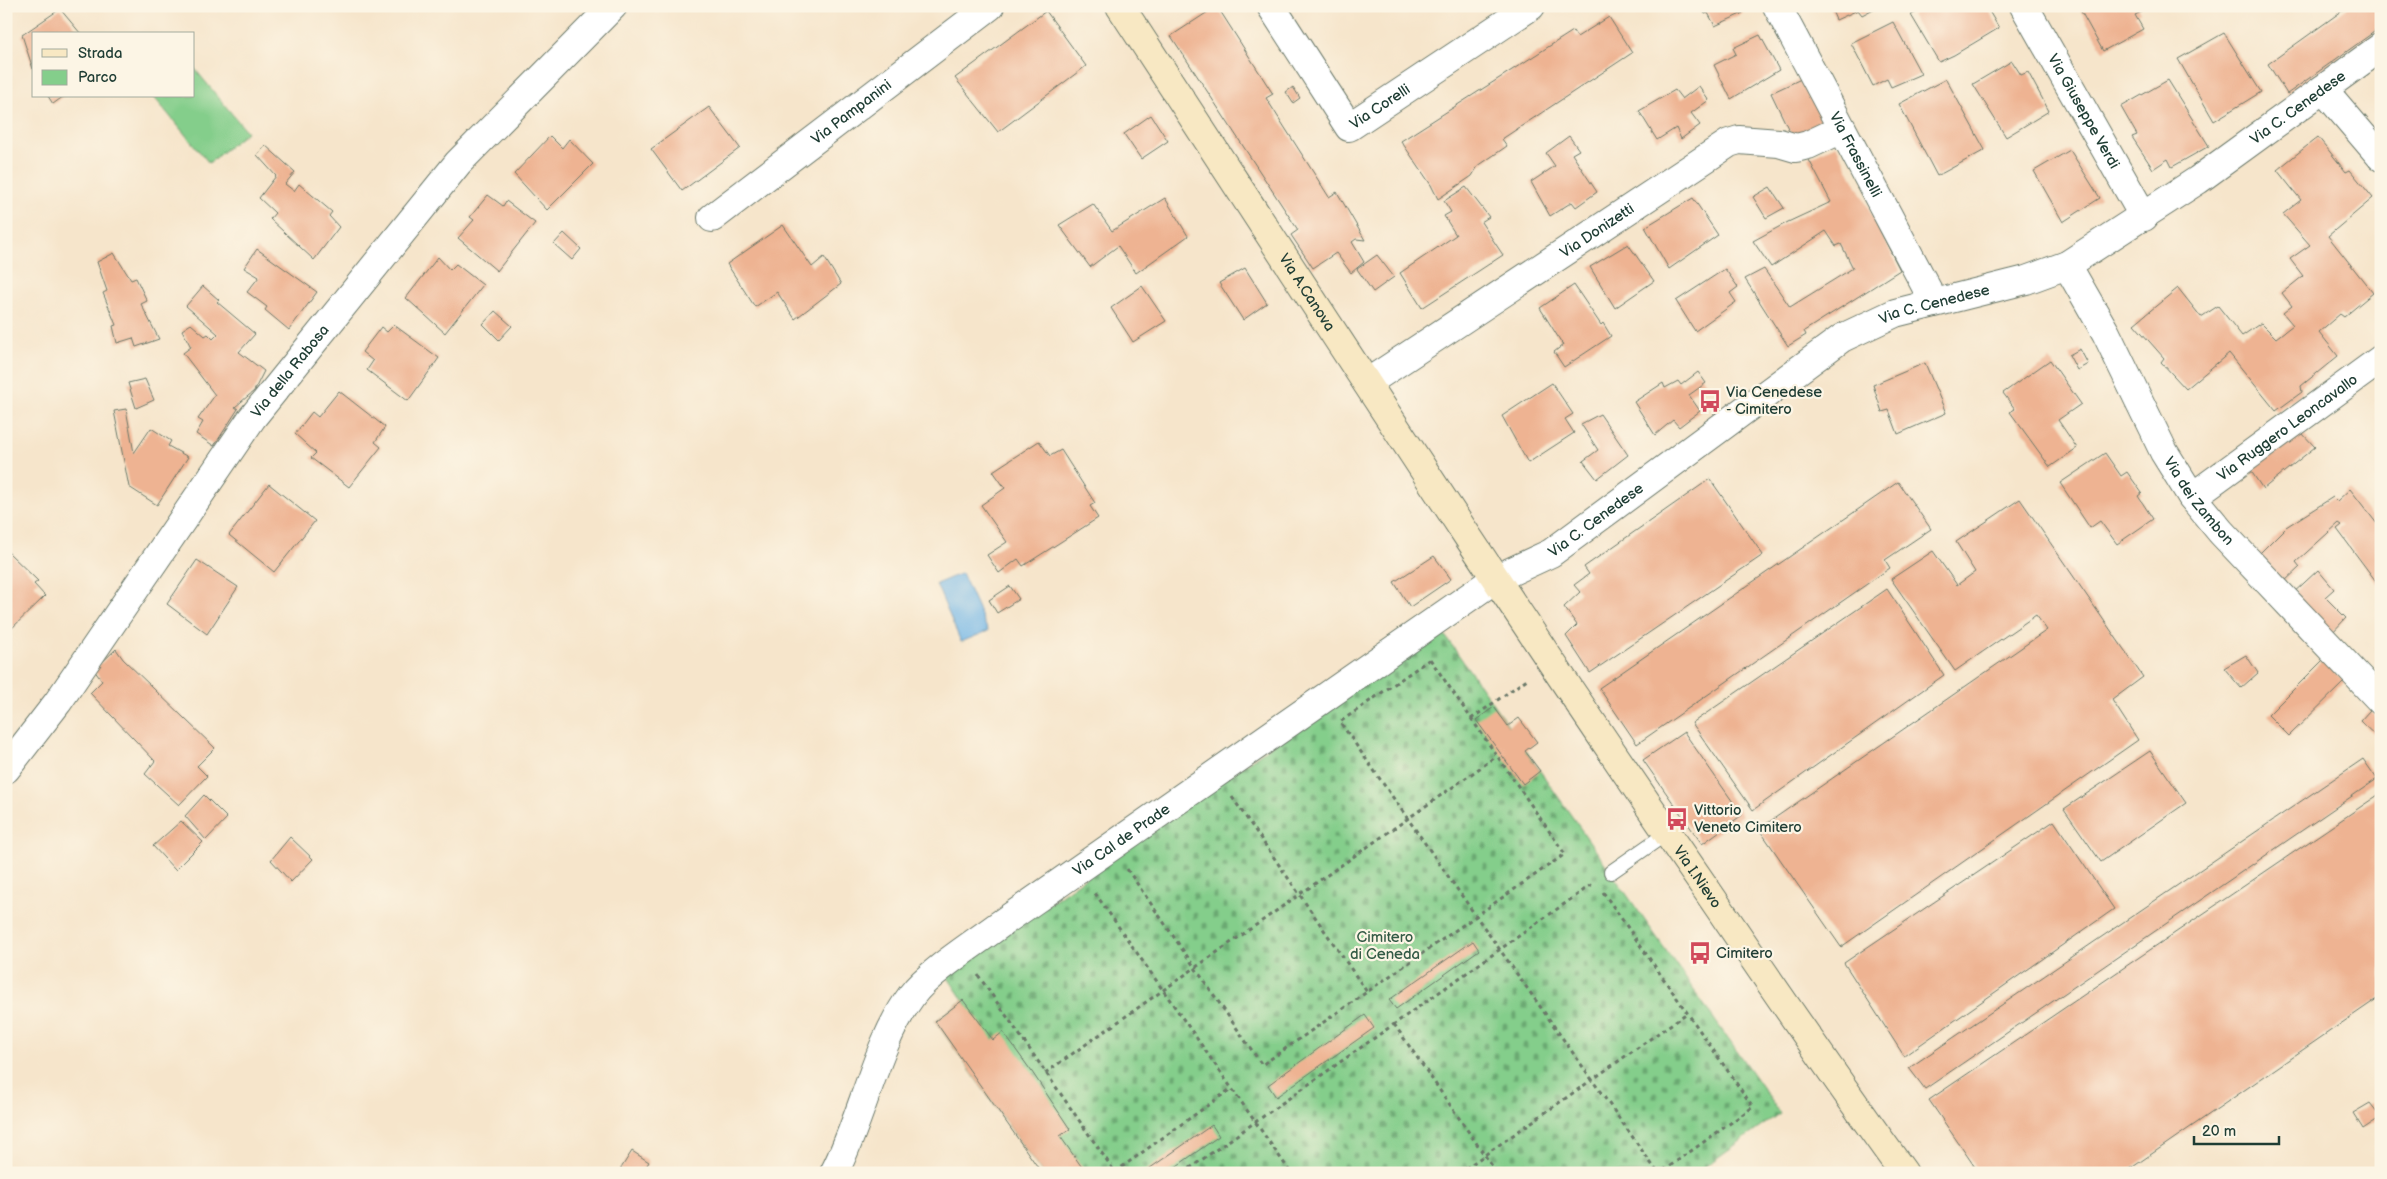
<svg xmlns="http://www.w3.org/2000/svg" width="2387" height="1179" viewBox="0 0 2387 1179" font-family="'Balsamiq Sans',sans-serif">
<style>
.green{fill:#84ce8b;stroke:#528660}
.cemetery{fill:url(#cemetery-stones);stroke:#528660}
.water{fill:#71b5e7;stroke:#48798e}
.building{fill:#eeb392}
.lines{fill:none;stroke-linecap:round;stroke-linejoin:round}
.lane-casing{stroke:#6a7869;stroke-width:16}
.street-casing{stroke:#6a7869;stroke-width:30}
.secondary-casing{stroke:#6a7869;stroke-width:30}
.path{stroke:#6a7869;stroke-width:3;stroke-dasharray:4 4;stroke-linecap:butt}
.lane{stroke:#fff;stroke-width:14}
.street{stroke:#fff;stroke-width:28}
.secondary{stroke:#f8e8c3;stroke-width:28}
.labels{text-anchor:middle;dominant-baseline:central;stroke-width:4.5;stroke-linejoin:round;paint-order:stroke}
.street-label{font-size:15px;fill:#1f3d34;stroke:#fcf5e5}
.poi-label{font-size:15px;fill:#1f3d34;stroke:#fcf5e5;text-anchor:start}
.park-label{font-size:15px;fill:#335a45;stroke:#fcf5e5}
</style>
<defs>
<pattern id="cemetery-stones" width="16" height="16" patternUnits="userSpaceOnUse" patternTransform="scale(1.25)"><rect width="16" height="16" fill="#84ce8b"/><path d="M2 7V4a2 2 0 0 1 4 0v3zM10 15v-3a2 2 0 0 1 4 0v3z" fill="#6ba872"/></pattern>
</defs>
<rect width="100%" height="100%" fill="#fcf5e5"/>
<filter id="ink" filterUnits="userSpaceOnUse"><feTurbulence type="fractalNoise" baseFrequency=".02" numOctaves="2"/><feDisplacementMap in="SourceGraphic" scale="10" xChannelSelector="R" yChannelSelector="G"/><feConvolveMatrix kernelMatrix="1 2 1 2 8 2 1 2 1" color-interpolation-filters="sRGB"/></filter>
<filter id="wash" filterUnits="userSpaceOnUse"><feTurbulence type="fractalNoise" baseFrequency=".0096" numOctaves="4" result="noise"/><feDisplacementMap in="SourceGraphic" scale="20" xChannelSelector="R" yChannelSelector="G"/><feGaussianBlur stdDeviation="1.12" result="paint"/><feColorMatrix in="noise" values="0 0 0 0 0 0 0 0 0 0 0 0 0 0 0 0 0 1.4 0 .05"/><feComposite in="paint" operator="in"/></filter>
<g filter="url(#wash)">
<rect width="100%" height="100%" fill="#f6e5cb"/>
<polygon class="green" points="194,68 247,132 209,163 153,96 194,96"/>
<polygon class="cemetery" points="1439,627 1780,1113 1696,1173 1042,1173 935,1021 963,1000 947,976"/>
<polygon class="water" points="962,573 988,631 961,642 936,584"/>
<g id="blocks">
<g class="building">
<polygon points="1217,6 1273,94 1266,98 1329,197 1337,192 1365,240 1356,239 1352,242 1364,262 1351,273 1336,253 1313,268 1291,235 1298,230 1171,36"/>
<polygon points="1701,6 1739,6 1743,13 1715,26 1708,13 1705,14"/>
<polygon points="1830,6 1879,6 1862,15 1858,10 1836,20"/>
<polygon points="1928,6 1986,6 1999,28 1954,55 1939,62 1911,15"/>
<polygon points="2078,6 2138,6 2141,12 2135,15 2143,29 2103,51"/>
<polygon points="2349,6 2381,6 2381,27 2287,94 2268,64"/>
<polygon points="60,9 81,34 34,34 33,69 22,35"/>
<polygon points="1046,11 1086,66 998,132 955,78"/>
<polygon points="1609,17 1632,53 1502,139 1507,146 1478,166 1472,176 1438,199 1431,185 1401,141 1573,31 1577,37"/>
<polygon points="1893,22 1921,74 1891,87 1887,79 1873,86 1851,43"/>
<polygon points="2224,33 2261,92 2214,121 2178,59"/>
<polygon points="1760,35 1779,70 1731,99 1714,65 1736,54 1733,48"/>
<polygon points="2012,61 2021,75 2028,72 2049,111 2006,137 1973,84"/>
<polygon points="1801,79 1827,127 1796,145 1771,93"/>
<polygon points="1946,79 1985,150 1937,176 1899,104"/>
<polygon points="2168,80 2209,146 2172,167 2168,159 2153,169 2132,137 2137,135 2121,107"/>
<polygon points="1699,86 1709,100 1691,113 1700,125 1681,139 1676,128 1657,140 1639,111 1675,90 1682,99"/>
<polygon points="1293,87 1300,98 1293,103 1286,92"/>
<polygon points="48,96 64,96 53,104"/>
<polygon points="709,107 740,148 682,191 651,149"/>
<polygon points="1151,115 1168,141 1141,159 1124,134"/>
<polygon points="550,136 562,148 569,139 593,164 547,210 514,174"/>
<polygon points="1569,136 1579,150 1572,154 1597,192 1576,207 1572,202 1550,216 1531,182 1555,166 1546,153"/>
<polygon points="2318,137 2346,172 2350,170 2373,198 2328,236 2373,293 2344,317 2340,314 2319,332 2338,356 2301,386 2302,392 2276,411 2229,353 2186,389 2161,362 2164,358 2134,324 2178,288 2201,317 2218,306 2242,336 2261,323 2276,338 2293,325 2283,313 2292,306 2282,293 2303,276 2290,259 2310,245 2283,214 2301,200 2277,170"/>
<polygon points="265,145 295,172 285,184 294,191 299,184 332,212 329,216 339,227 314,260 270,219 275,213 259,198 276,176 257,155"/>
<polygon points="1836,145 1900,270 1804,331 1806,335 1788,346 1745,279 1764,269 1790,307 1853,268 1841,244 1836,246 1826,231 1771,267 1753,241 1788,222 1831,202 1808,158"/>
<polygon points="2070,150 2100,198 2063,222 2034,171"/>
<polygon points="1466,187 1489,217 1481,222 1503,255 1422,308 1400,273 1456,235 1444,216 1451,212 1444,201"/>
<polygon points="1770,187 1784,208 1766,218 1753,197"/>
<polygon points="488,195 503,206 506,201 535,223 497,271 458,238 474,220 470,217"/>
<polygon points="1165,198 1188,236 1136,273 1118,246 1090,267 1059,225 1093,204 1112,231"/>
<polygon points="1693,198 1718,235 1669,269 1645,227"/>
<polygon points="783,225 812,267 824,257 841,284 795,319 777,292 755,307 727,264"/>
<polygon points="564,233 581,249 572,260 554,244"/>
<polygon points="1628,244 1654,281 1615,308 1590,267"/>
<polygon points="257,249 317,292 289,330 265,310 267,307 247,292 259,277 244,268"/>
<polygon points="114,253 131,280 136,278 147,301 141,304 159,339 136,347 133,338 117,343 113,326 116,325 103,293 107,291 97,262"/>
<polygon points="1377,255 1394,277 1373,292 1357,269"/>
<polygon points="438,257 450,270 456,264 483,285 445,333 406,298"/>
<polygon points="1245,268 1267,303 1243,320 1219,283"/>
<polygon points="1725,269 1738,287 1730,293 1736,302 1695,331 1676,301"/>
<polygon points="1574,285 1601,325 1603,323 1611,336 1564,367 1554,352 1563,345 1540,308"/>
<polygon points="203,286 219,300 217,302 255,334 239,352 264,371 254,391 235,407 238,409 214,446 196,434 203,422 198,419 215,395 183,353 191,347 182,330 191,324 205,336 208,334 213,339 218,334 186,306"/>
<polygon points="1142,286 1166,321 1133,342 1111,308"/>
<polygon points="495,311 512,326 499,340 483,324"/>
<polygon points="394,325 439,358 408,401 367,370 373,361 362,352 381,327 387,332"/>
<polygon points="2080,349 2088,364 2077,370 2069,355"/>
<polygon points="2050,360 2081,404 2058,420 2077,448 2050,467 2010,412 2015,409 2003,393"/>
<polygon points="1925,363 1946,413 1898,434 1889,410 1882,412 1873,385"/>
<polygon points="1698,372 1706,383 1689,395 1700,411 1679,427 1673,420 1655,435 1634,402 1663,383 1665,388 1678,381 1681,385"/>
<polygon points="145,379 154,400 136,408 128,383"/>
<polygon points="1552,383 1573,414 1565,419 1574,433 1528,463 1502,416"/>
<polygon points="339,391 385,427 375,442 381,447 349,487 311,458 316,453 295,434 312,412 318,417"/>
<polygon points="126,409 134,453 151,428 171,441 168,446 188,457 157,505 129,487 114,411"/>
<polygon points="1600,414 1628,455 1597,479 1583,461 1598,450 1581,424"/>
<polygon points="2301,432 2315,447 2263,489 2251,471"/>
<polygon points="1039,441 1050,456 1061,450 1095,503 1090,506 1098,518 1023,566 1018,559 999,573 987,555 1007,542 981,505 1005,488 993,471"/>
<polygon points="2105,453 2121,476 2127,472 2142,493 2138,496 2153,519 2117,544 2100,521 2090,528 2060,483"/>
<polygon points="1710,479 1763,555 1590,673 1566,636 1577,625 1564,607 1580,592 1574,585 1589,574 1584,567"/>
<polygon points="1898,482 1931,529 1885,560 1890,568 1637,744 1599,688"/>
<polygon points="269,484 315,521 274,572 229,535"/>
<polygon points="2350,489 2381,529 2381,588 2337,529 2342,525 2339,523 2296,562 2300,567 2284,582 2257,556 2286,527 2333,497 2337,501"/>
<polygon points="2020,499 2143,677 2112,700 2138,740 1841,947 1759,829 2047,630 2036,615 1955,671 1891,579 1933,551 1957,585 1975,572 1956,542"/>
<polygon points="8,552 38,581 34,584 45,596 6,634 6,554"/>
<polygon points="1434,556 1451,579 1410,607 1394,582"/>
<polygon points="197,560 238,587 207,634 167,604"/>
<polygon points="2318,570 2334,589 2325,597 2346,618 2330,635 2291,595"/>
<polygon points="1010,586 1019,599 997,613 989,600"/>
<polygon points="1887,589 1944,675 1753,810 1692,723"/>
<polygon points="116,649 123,659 215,748 197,766 207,776 179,805 145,774 155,761 90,693 102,681 94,670"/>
<polygon points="2246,655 2258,673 2241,688 2224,668"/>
<polygon points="2323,660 2345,681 2289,736 2268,715"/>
<polygon points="1494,707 1508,726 1519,718 1537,742 1525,751 1540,771 1523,784 1476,720"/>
<polygon points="2370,710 2381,720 2381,741 2360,721"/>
<polygon points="1684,732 1742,815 1702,844 1643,760"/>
<polygon points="2150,751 2186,803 2101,862 2064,809"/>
<polygon points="2363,759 2377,779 1925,1089 1909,1068"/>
<polygon points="2381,793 2381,996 2124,1173 1979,1173 1929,1100"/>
<polygon points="204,795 227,818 206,840 185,816"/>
<polygon points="181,821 203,842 175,870 153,846"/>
<polygon points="2054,821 2114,909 1904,1056 1844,963"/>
<polygon points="290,837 313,859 291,882 271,860"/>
<polygon points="1473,941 1479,950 1396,1009 1389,1000"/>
<polygon points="963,1000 993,1040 1003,1032 1032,1072 1070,1129 1060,1136 1086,1173 1042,1173 935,1021"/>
<polygon points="1365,1015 1374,1028 1276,1097 1268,1085"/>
<polygon points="2370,1103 2381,1117 2363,1129 2353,1113"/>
<polygon points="1212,1125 1219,1136 1167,1173 1143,1173"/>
<polygon points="632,1151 649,1162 642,1173 618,1173"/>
</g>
</g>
</g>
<g filter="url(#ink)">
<use href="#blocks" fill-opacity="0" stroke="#6a7869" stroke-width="1"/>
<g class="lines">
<defs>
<polyline id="lane" points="1611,872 1667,833"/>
<g id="street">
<path id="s1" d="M1271,6L1349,127L1531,6"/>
<path id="s2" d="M1777,6L1934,302"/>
<path id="s3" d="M2024,6L2144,217"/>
<polyline points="2323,89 2381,157"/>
<path id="s4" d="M712,218L990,6"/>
<path id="s5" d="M2067,265L2106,333L2164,452L2192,497L2221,532L2381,701"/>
<path id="s6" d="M1367,383L1729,143L1739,140L1779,143L1796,148L1808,145L1842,129"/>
<path id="s7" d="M2192,497L2381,359"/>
<path id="s8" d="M6,769L58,702L252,418L458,163L613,6"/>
<path id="s9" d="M834,1173C863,1117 876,1043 912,995C929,972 975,943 999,925L1495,579L1551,553L1842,338L1895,313L2026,280L2067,265L2198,180L2381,47"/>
</g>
<g id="secondary">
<path id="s10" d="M1120,6C1314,302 1505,599 1706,889C1771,984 1836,1080 1904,1173"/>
</g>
</defs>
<use href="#lane" class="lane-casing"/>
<use href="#street" class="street-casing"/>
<use href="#secondary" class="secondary-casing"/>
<g class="path">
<polygon points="1430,659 1565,854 1476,916 1340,722"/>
<polyline points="1471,719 1527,679"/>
<polyline points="1232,797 1367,992"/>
<polyline points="1127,869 1262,1065 1476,916 1658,1173"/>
<polyline points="1603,892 1753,1107 1660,1173"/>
<polyline points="1095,893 1291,1173"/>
<polyline points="978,975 1115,1172 1232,1088"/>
<polyline points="1394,1024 1497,1173"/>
<polyline points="1045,1073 1497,756"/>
<polyline points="1183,1173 1594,883"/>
<polyline points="1459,1173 1687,1013"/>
</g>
<use href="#lane" class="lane"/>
<use href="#street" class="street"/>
<use href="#secondary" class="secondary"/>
</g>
</g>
<defs>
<symbol id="bus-bare" viewBox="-9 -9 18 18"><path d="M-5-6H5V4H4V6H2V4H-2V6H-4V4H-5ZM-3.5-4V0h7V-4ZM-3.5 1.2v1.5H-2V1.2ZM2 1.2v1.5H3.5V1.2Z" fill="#d1495b" stroke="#fcf5e5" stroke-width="2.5" paint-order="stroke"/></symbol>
</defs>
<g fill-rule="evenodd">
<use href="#bus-bare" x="1694" y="385" width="32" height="32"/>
<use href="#bus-bare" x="1661" y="803" width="32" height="32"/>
<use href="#bus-bare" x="1684" y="937" width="32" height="32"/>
</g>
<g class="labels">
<g class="street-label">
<text stroke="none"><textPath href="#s1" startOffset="181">Via Corelli</textPath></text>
<text stroke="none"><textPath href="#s9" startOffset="1852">Via C. Cenedese</textPath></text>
<text stroke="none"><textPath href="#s4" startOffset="175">Via Pampanini</textPath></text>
<text stroke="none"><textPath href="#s3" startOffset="121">Via Giuseppe Verdi</textPath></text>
<text stroke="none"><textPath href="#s2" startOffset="168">Via Frassinelli</textPath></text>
<text stroke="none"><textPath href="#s6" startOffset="276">Via Donizetti</textPath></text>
<text stroke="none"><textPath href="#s10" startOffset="342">Via A.Canova</textPath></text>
<text stroke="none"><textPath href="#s9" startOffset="1434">Via C. Cenedese</textPath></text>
<text stroke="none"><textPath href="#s8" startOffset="489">Via della Rabosa</textPath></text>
<text stroke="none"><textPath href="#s7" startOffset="118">Via Ruggero Leoncavallo</textPath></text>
<text stroke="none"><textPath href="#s5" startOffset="271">Via dei Zambon</textPath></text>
<text stroke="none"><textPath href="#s9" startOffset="1029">Via C. Cenedese</textPath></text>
<text stroke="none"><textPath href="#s9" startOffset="456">Via Cal de Prade</textPath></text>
<text stroke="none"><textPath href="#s10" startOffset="1045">Via I.Nievo</textPath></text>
</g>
<g class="poi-label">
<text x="1726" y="392">Via Cenedese<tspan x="1726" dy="17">- Cimitero</tspan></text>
<text x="1694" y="810">Vittorio<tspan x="1694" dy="17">Veneto Cimitero</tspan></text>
<text x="1716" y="953">Cimitero</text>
</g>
<g class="park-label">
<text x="1385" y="937">Cimitero<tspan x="1385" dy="17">di Ceneda</tspan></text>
</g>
</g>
<rect width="2387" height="1179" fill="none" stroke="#fcf5e5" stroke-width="25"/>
<rect x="32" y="32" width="162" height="65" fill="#fcf5e5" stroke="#a4ab9e"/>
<rect x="42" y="49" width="25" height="8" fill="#f8e8c3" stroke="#a4ab9e"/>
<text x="78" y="58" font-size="15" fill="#1f3d34">Strada</text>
<rect x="42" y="70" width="25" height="15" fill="#84ce8b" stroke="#a4ab9e"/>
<text x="78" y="82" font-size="15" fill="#1f3d34">Parco</text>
<path d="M2194 1136v8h85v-8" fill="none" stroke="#1f3d34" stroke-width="2.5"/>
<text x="2202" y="1136" font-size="15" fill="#1f3d34" stroke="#fcf5e5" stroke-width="4" paint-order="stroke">20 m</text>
</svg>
